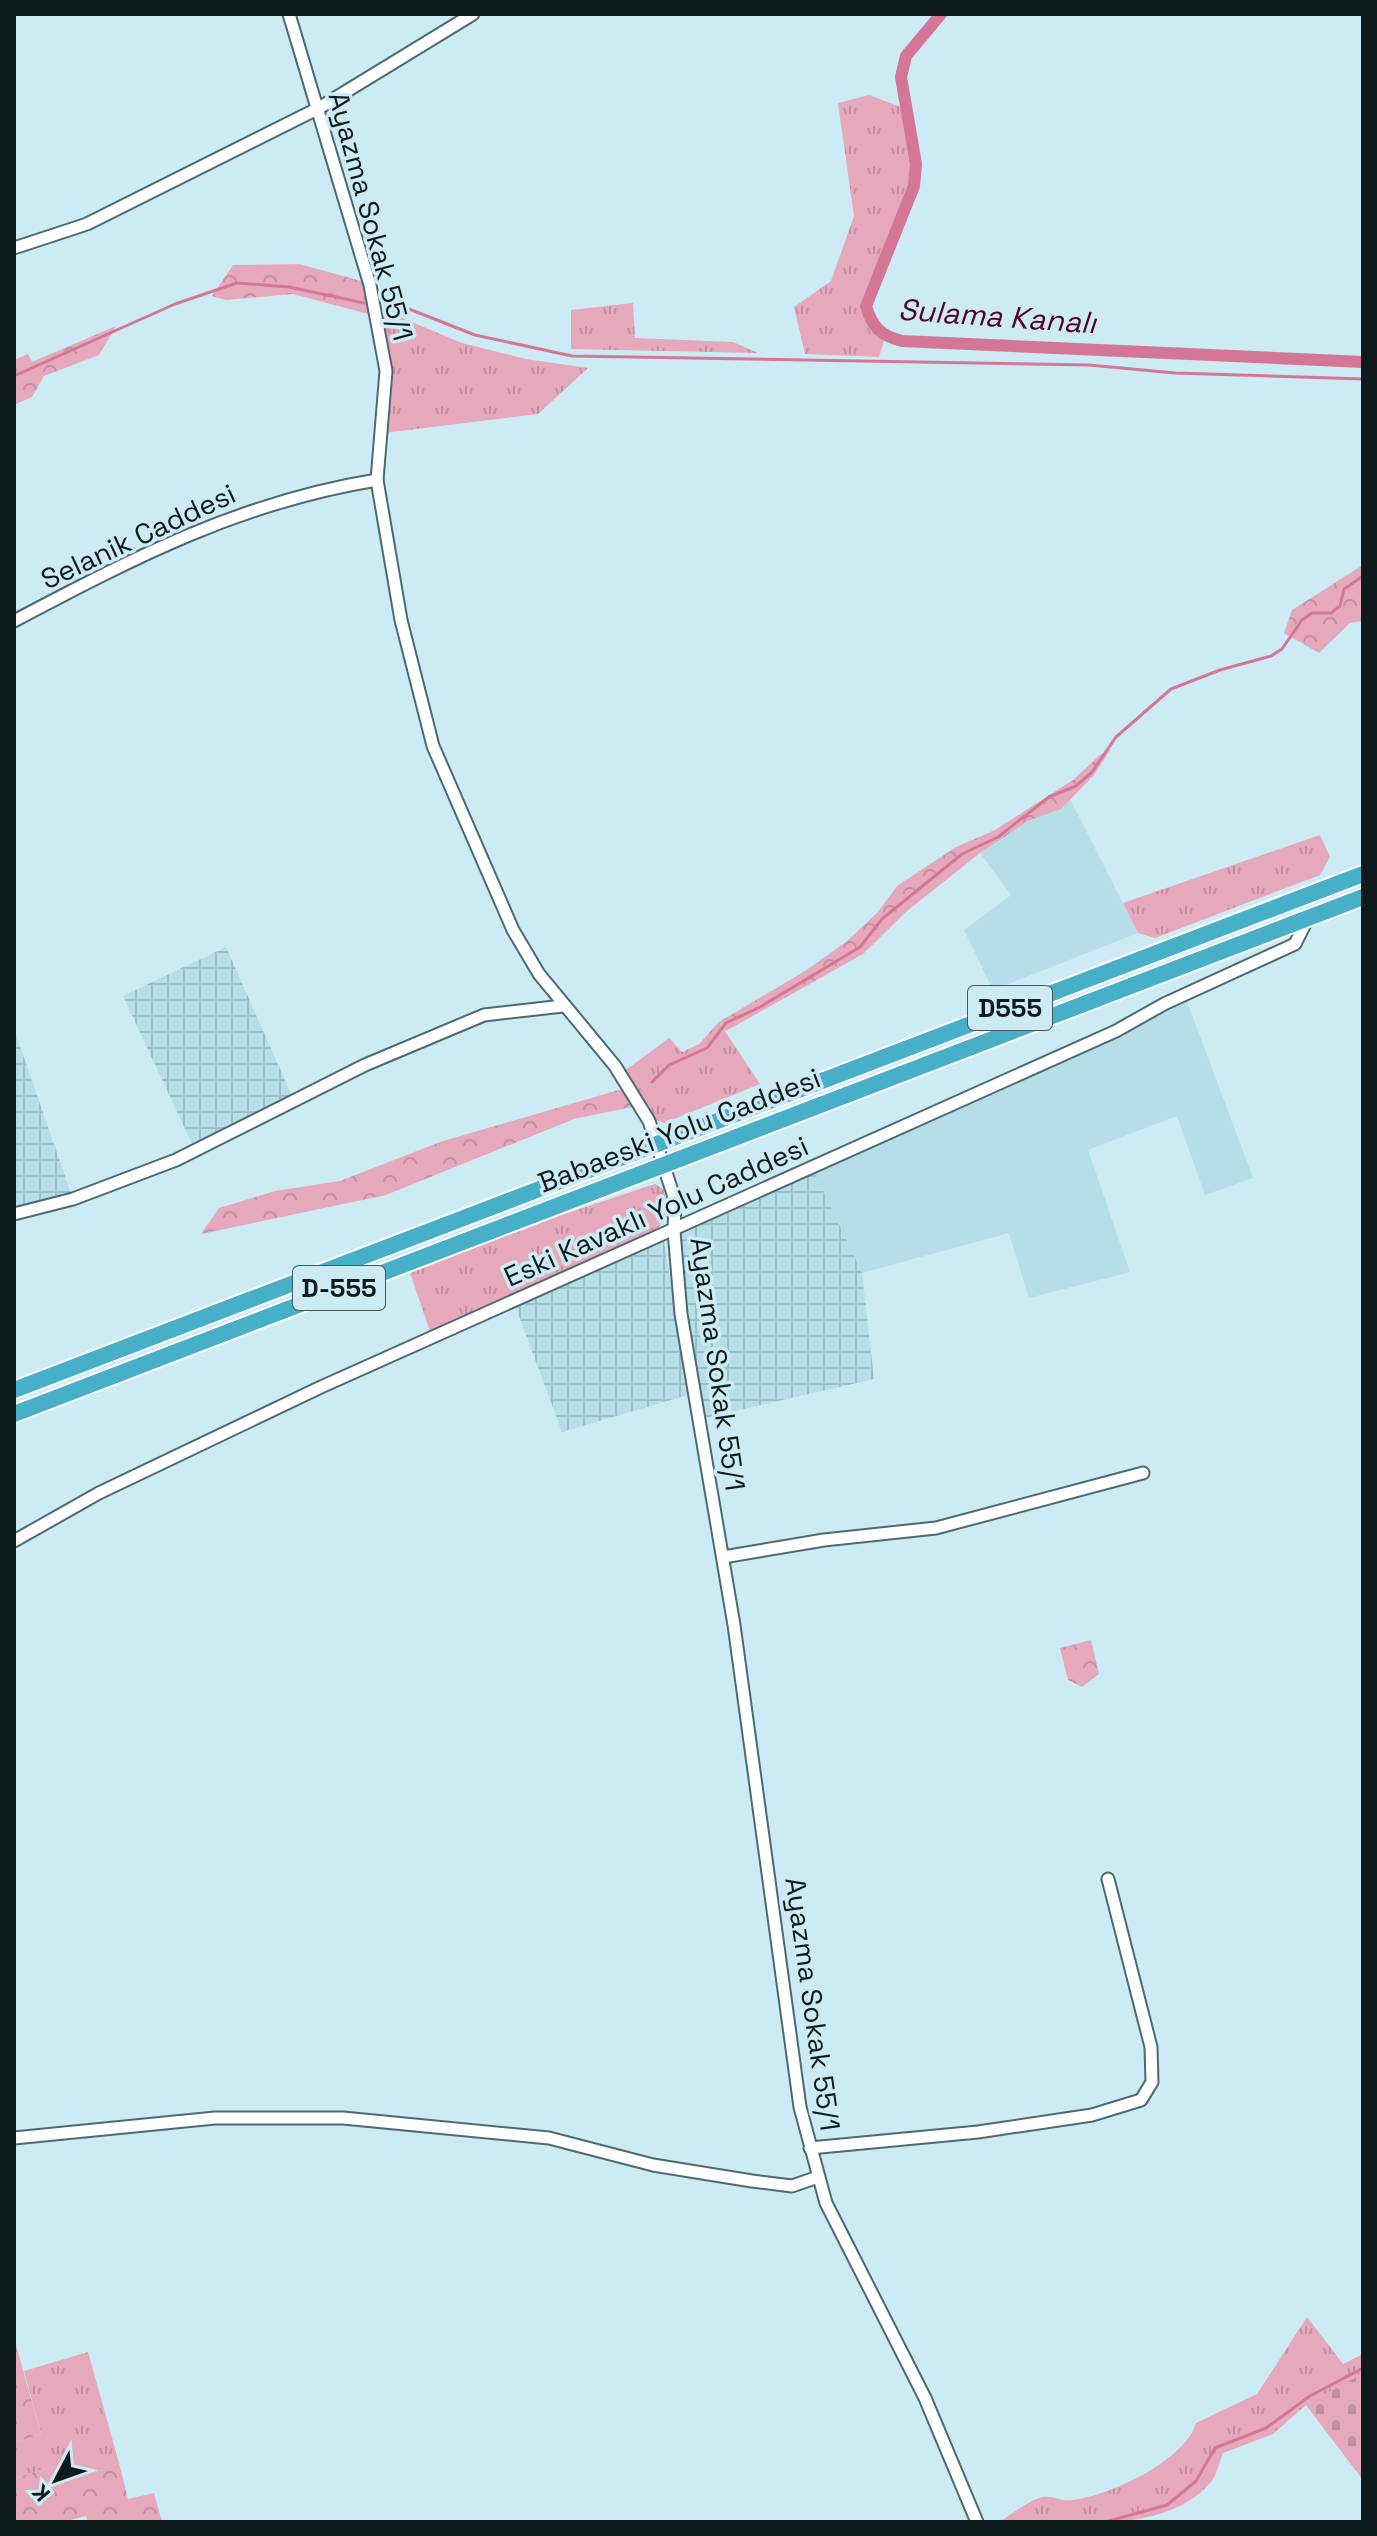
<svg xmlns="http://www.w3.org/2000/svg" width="1377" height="2536" viewBox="0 0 1377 2536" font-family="'Space Grotesk',sans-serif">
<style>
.built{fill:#b6dee9}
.industrial{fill:url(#industrial-grid)}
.grass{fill:url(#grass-tufts)}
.forest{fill:url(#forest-crowns)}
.cemetery{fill:url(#cemetery-stones)}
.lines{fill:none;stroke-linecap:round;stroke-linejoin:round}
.stream{stroke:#d47797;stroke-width:3}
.canal{stroke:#d47797;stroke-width:12}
.minor-casing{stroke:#4d6971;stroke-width:15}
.highway-casing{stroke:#fff;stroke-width:20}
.minor{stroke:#fff;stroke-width:11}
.highway{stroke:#47afc8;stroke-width:16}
.labels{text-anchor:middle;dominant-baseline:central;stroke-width:7;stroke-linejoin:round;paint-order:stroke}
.shield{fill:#ccebf4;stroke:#48595e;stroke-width:2}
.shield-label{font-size:26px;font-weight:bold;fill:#0f1a1d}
.street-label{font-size:28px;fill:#0f1a1d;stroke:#ccebf4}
.water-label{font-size:30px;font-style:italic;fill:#55002a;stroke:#ccebf4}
</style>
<defs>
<pattern id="industrial-grid" width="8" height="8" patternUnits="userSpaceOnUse" patternTransform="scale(2)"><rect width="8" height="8" fill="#b6dee9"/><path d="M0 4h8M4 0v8" fill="none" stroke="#9bbec7"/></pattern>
<pattern id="grass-tufts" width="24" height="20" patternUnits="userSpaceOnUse" patternTransform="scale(2)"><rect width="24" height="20" fill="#e6a8bb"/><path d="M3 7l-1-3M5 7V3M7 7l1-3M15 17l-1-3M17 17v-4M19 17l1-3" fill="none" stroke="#c490a0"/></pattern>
<pattern id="forest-crowns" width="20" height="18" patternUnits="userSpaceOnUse" patternTransform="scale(2)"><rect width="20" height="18" fill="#e6a8bb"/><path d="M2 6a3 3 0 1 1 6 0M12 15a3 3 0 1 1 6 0" fill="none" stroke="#c490a0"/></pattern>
<pattern id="cemetery-stones" width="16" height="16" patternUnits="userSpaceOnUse" patternTransform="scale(2)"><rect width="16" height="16" fill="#e6a8bb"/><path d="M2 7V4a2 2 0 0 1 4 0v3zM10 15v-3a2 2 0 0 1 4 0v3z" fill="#c490a0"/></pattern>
</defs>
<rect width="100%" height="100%" fill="#ccebf4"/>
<g class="built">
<polygon points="1070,799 1138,933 993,990 964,930 1011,895 980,853 1028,821 1061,809"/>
<polygon points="1186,999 1253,1178 1205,1195 1177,1116 1088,1150 1130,1272 1029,1298 1009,1233 862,1273 812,1172 1117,1036"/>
</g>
<g class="industrial">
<polygon points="226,947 292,1096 194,1148 123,996"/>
<polygon points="14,1029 72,1196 14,1210"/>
<polygon points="813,1169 862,1273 874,1379 705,1418 683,1311 677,1248 681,1233"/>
<polygon points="664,1241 688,1395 562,1432 516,1308"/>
</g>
<g class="grass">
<polygon points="869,95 901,107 912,170 908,190 860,304 867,324 884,341 879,357 805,354 794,307 831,281 854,216 838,103"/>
<polygon points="633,303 635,338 733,342 758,353 571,349 571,310"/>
<polygon points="378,308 462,343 526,359 588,368 538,414 384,433"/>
<polygon points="1320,835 1330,857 1320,875 1155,938 1138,933 1123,903"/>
<polygon points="719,1022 760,1084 664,1123 653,1119 623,1072 669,1038 682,1052 699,1044"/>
<polygon points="655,1184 664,1190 669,1215 654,1232 430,1331 410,1273 546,1220"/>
<path d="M1307,2317L1343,2364L1363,2354V2373L1306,2405L1273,2434L1223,2453C1219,2462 1217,2475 1211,2482C1166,2536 1064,2522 999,2522C1012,2514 1028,2501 1042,2497C1053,2495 1063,2502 1073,2500C1109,2496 1186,2460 1196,2423L1257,2394Z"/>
<polygon points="88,2352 119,2463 91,2474 75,2460 14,2478 14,2443 41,2434 24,2371"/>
</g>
<g class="forest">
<polygon points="299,264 365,282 372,315 293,294 226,300 212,296 233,265"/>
<polygon points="116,326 99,355 44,376 32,397 14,405 14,360 28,354 32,362"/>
<polygon points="1363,565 1363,621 1350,623 1319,653 1284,633 1292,610"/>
<polygon points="1111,749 1094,775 1061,809 1028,821 980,853 907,911 863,954 726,1031 719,1022 805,971 846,942 878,912 897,886 956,847 995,830 1073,780 1100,755"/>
<polygon points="622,1089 632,1107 574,1119 386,1195 201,1234 219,1208 275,1191 340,1181 440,1142"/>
<polygon points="1091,1640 1099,1674 1082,1687 1068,1680 1060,1648"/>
<polygon points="14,2338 41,2434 14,2443"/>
<polygon points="75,2460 91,2474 119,2463 128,2499 154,2493 162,2522 88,2522 86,2516 63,2522 14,2522 14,2478"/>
</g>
<polygon class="cemetery" points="1363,2373 1363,2480 1306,2405"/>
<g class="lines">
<g class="stream">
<polyline points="381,298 475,335 572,356 1089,365 1175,373 1363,379"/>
<polyline points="14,376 175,304 237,283 289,287 364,303"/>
<polyline points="652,1082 669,1065 707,1048 726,1023 760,1007 860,947 882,919 962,854 998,837 1049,797 1076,786 1092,772 1116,737 1171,689 1220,670 1271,656 1282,649 1302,620 1312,613 1331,613 1340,606 1344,589 1363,576"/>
<polyline points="1105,2522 1167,2505 1196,2481 1215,2448 1266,2428 1310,2396 1363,2368"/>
</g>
<path class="canal" d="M941,14L906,56L901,77L916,164L914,186L866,306C872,327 881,336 902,341L1363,362"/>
<defs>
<g id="minor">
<polyline points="289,14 370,285 386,371 377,480 401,620 433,746 513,930 539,974 615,1066 649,1121 675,1200 674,1231 681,1314 734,1625 800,2107 826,2203 925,2398 977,2522"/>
<polyline points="14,248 87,224 319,108 473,14"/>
<path d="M14,621C135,557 241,502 377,480"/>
<polyline points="14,1214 73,1199 176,1160 365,1065 484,1015 563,1006"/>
<polyline points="14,1541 99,1493 321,1387 1116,1031 1164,1004 1295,944 1308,918"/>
<polyline points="723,1557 824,1540 936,1528 1143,1473"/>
<polyline points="14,2138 215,2118 343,2118 549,2138 653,2165 752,2181 792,2186 818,2177"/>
<polyline points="810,2148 978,2132 1092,2115 1141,2100 1152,2082 1151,2047 1108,1879"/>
</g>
<g id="highway">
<polyline points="14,1390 1363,874"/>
<polyline points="14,1414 1363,897"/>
</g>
</defs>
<use href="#minor" class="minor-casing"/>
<use href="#highway" class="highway-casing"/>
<use href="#minor" class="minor"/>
<use href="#highway" class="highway"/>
</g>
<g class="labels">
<g class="shield">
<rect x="968" y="986" width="84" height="44" rx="6"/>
<rect x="293" y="1266" width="92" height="44" rx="6"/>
</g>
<g class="shield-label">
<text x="1010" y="1008">D555</text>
<text x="339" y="1288">D-555</text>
</g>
<g class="street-label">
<text transform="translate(371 216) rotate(75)">Ayazma Sokak 55/1</text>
<text transform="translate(138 536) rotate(-25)">Selanik Caddesi</text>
<text transform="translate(679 1130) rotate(-21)">Babaeski Yolu Caddesi</text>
<text transform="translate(656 1211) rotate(-24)">Eski Kavaklı Yolu Caddesi</text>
<text transform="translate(718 1364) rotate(82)">Ayazma Sokak 55/1</text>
<text transform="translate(813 2004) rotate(82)">Ayazma Sokak 55/1</text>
</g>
<g class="water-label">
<text transform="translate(997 316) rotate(4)">Sulama Kanalı</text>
</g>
</g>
<rect width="1377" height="2536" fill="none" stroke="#0f1a1d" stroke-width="32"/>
<g transform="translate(56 2480) rotate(229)" stroke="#ccebf4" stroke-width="6" paint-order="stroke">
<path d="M0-6L14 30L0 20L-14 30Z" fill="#0f1a1d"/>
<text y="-12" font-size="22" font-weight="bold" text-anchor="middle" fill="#0f1a1d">K</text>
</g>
</svg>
